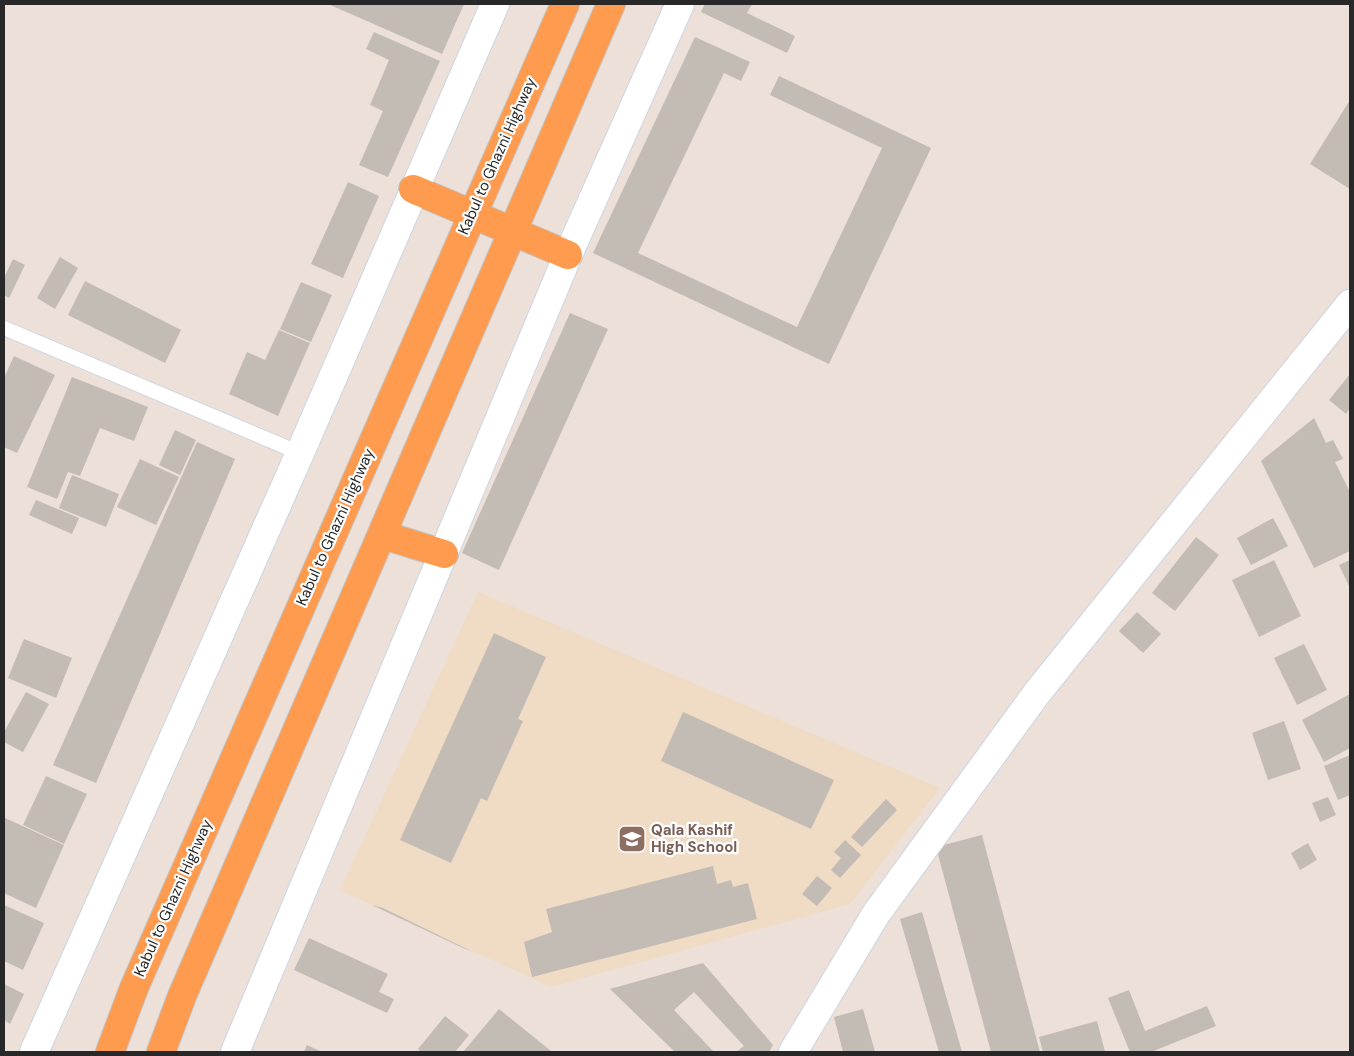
<svg xmlns="http://www.w3.org/2000/svg" width="1354" height="1056" viewBox="0 0 1354 1056" font-family="'DM Sans',sans-serif">
<style>
.education{fill:#f0dbc5}
.building{fill:#c3bcb4}
.lines{fill:none;stroke-linecap:round;stroke-linejoin:round}
.service-casing{stroke:#cdd5e3;stroke-width:16}
.tertiary-casing{stroke:#cdd5e3;stroke-width:30}
.trunk-casing{stroke:#c3c3c3;stroke-width:30}
.service{stroke:#fff;stroke-width:14}
.tertiary{stroke:#fff;stroke-width:28}
.trunk{stroke:#fe9b4e;stroke-width:28}
.labels{text-anchor:middle;dominant-baseline:central;stroke-width:4.5;stroke-linejoin:round;paint-order:stroke}
.street-label{font-size:15px;fill:#282828;stroke:#fff}
.education-label{font-size:15px;font-weight:bold;fill:#785e54;stroke:#fff;text-anchor:start}
</style>
<rect width="100%" height="100%" fill="#ece0d8"/>
<polygon class="education" points="478,592 940,788 850,904 551,987 340,890"/>
<g class="building">
<polygon points="328,4 464,4 442,54"/>
<polygon points="705,4 752,4 747,13 795,36 787,53 701,12"/>
<polygon points="374,32 440,61 388,177 359,165 383,111 370,105 389,60 366,49"/>
<polygon points="695,37 750,62 741,81 724,73 638,253 797,327 882,148 770,95 779,76 931,148 829,364 593,253"/>
<polygon points="1350,100 1350,189 1310,164"/>
<polygon points="348,182 379,196 343,278 311,264"/>
<polygon points="60,257 78,268 55,309 37,298"/>
<polygon points="13,259 25,265 9,298 4,295 4,278"/>
<polygon points="85,281 181,330 165,363 68,315"/>
<polygon points="301,282 332,295 311,342 280,329"/>
<polygon points="570,313 608,329 499,570 462,553"/>
<polygon points="279,330 310,343 278,416 229,394 247,352 265,360"/>
<polygon points="14,356 55,375 17,453 4,447 4,378"/>
<polygon points="1350,374 1350,408 1346,414 1329,400"/>
<polygon points="72,377 148,407 134,441 100,428 80,476 68,472 57,499 27,487"/>
<polygon points="1314,418 1326,443 1333,440 1343,459 1335,462 1350,492 1350,551 1314,568 1261,461"/>
<polygon points="175,430 196,440 180,475 159,465"/>
<polygon points="197,442 235,459 96,783 53,765"/>
<polygon points="140,459 179,477 156,525 117,507"/>
<polygon points="72,475 119,494 106,527 59,508"/>
<polygon points="36,500 79,518 72,534 29,515"/>
<polygon points="1273,518 1288,546 1251,565 1237,538"/>
<polygon points="1196,537 1219,555 1175,611 1152,593"/>
<polygon points="1274,560 1301,616 1259,637 1232,580"/>
<polygon points="1350,560 1350,588 1339,565"/>
<polygon points="1137,612 1161,634 1143,653 1119,631"/>
<polygon points="494,633 546,657 518,719 523,721 487,801 481,798 451,863 400,840"/>
<polygon points="24,639 72,658 56,698 8,678"/>
<polygon points="1304,644 1327,690 1297,705 1274,658"/>
<polygon points="26,692 49,704 23,752 4,742 4,732"/>
<polygon points="1350,694 1350,748 1324,762 1302,720"/>
<polygon points="683,712 834,780 811,829 661,761"/>
<polygon points="1284,721 1301,769 1268,780 1252,733"/>
<polygon points="1350,755 1350,795 1338,800 1324,766"/>
<polygon points="46,776 87,794 64,844 23,825"/>
<polygon points="1328,797 1336,815 1320,822 1312,803"/>
<polygon points="886,799 897,810 862,847 851,837"/>
<polygon points="5,818 64,845 36,908 4,893"/>
<polygon points="982,835 1040,1052 991,1052 936,847"/>
<polygon points="845,840 861,855 840,878 831,870 841,858 834,852"/>
<polygon points="1308,843 1317,860 1300,870 1291,853"/>
<polygon points="713,866 717,884 731,880 733,887 748,883 757,919 532,977 524,942 552,932 546,909"/>
<polygon points="817,876 832,888 817,906 802,894"/>
<polygon points="4,905 44,923 23,970 4,961"/>
<polygon points="372,905 383,908 473,952 463,948"/>
<polygon points="922,912 962,1052 939,1052 900,919"/>
<polygon points="309,938 388,974 379,992 394,999 387,1013 294,970"/>
<polygon points="703,963 773,1045 769,1052 736,1052 744,1046 694,992 674,1010 714,1052 675,1052 610,989"/>
<polygon points="4,984 24,994 10,1024 4,1020"/>
<polygon points="1129,990 1145,1031 1207,1006 1216,1026 1151,1052 1130,1052 1108,998"/>
<polygon points="499,1009 551,1051 550,1052 463,1052"/>
<polygon points="863,1009 875,1052 843,1052 834,1017"/>
<polygon points="445,1016 469,1035 455,1052 421,1052 418,1049"/>
<polygon points="1097,1021 1105,1052 1043,1052 1039,1037"/>
<polygon points="307,1045 322,1052 304,1052"/>
</g>
<g class="lines">
<defs>
<polyline id="service" points="4,328 300,453"/>
<g id="tertiary">
<polyline points="34,1052 300,453 495,4"/>
<polyline points="235,1052 568,255 680,4"/>
<polyline points="793,1052 876,914 1037,693 1350,304"/>
</g>
<g id="trunk">
<polyline points="413,189 568,255"/>
<polyline points="383,535 444,554"/>
<polyline points="110,1052 134,988 565,4"/>
<polyline points="161,1052 182,996 611,4"/>
</g>
</defs>
<use href="#service" class="service-casing"/>
<use href="#tertiary" class="tertiary-casing"/>
<use href="#trunk" class="trunk-casing"/>
<use href="#service" class="service"/>
<use href="#tertiary" class="tertiary"/>
<use href="#trunk" class="trunk"/>
</g>
<defs>
<symbol id="school-square" viewBox="-11 -11 22 22"><rect x="-9" y="-9" width="18" height="18" rx="4" fill="#8d6e63" stroke="#fff"/><path d="M0-5L7-2L0 1L-7-2ZM-4 1L0 2.5L4 1V4Q0 6-4 4Z" fill="#fff"/></symbol>
</defs>
<g fill-rule="evenodd">
<use href="#school-square" x="616" y="823" width="32" height="32"/>
</g>
<g class="labels">
<g class="street-label">
<text transform="translate(497 156) rotate(-66)">Kabul to Ghazni Highway</text>
<text transform="translate(335 527) rotate(-66)">Kabul to Ghazni Highway</text>
<text transform="translate(173 898) rotate(-66)">Kabul to Ghazni Highway</text>
</g>
<g class="education-label">
<text x="651" y="830">Qala Kashif<tspan x="651" dy="17">High School</tspan></text>
</g>
</g>
<rect width="1354" height="1056" fill="none" stroke="#282828" stroke-width="10"/>
</svg>
